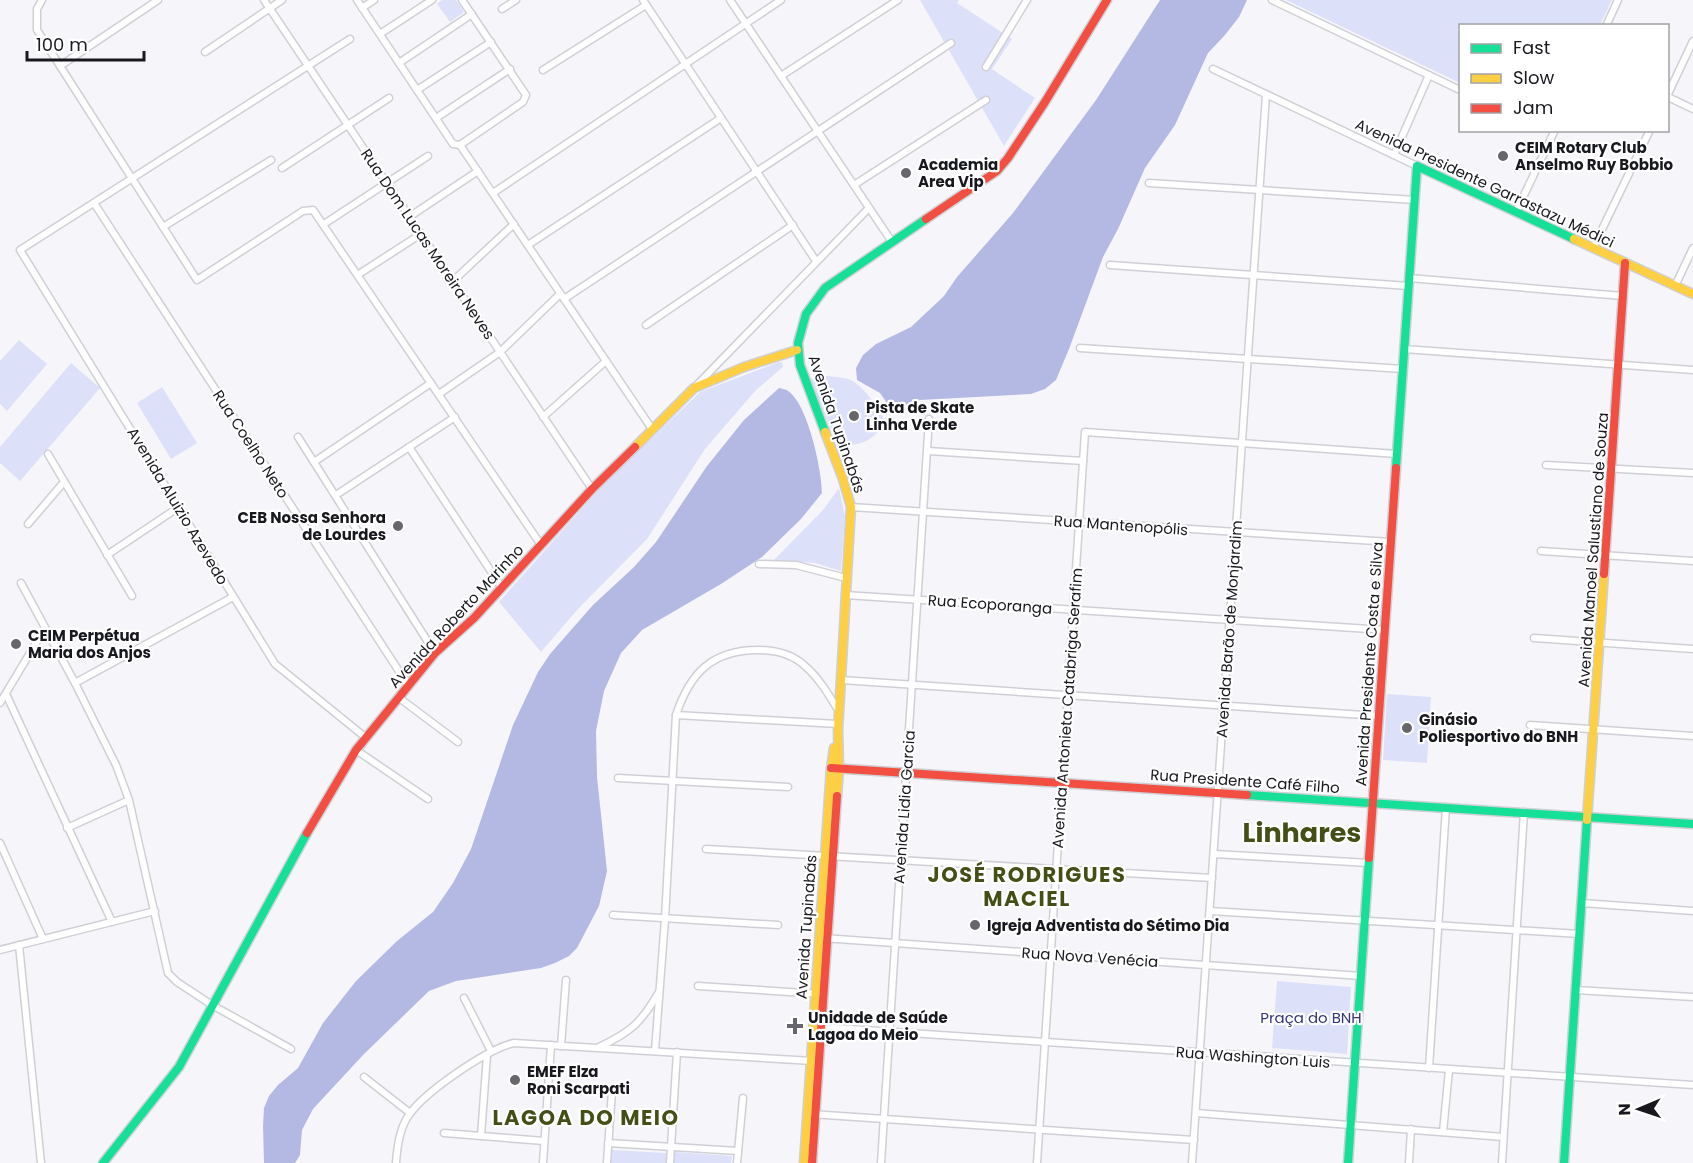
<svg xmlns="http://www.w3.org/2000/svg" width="1693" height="1163" viewBox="0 0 1693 1163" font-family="Poppins,sans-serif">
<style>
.green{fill:#dde0f9}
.water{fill:#b4b9e4}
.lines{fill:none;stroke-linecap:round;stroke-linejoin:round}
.street-casing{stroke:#cfd0d5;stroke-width:9}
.fast-casing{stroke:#cfd0d5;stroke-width:11}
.slow-casing{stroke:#cfd0d5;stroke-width:11}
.jam-casing{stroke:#cfd0d5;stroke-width:11}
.street{stroke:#fefefe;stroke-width:6}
.fast{stroke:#16e098;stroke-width:8}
.slow{stroke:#ffcf43;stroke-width:8}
.jam{stroke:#f24e42;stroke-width:8}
.poi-dot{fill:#66666c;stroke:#fff;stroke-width:2}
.labels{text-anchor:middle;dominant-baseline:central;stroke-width:4.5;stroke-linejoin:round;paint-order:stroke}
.poi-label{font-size:15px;font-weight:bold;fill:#18191f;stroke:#fff;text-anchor:start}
.street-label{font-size:15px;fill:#18191f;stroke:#fff}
.park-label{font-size:15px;fill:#34357b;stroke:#fff}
.district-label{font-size:21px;font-weight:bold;letter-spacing:1.5px;fill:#434f17;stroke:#fff}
.town-label{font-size:27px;font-weight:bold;fill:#434f17;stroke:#fff}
</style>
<rect width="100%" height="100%" fill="#f6f6fa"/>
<g class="green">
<polygon points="442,0 456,0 464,12 450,22 437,4"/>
<polygon points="920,0 959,0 957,3 1012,39 992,69 1035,98 1004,146"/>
<polygon points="1286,0 1612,0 1600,25 1460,26 1460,83"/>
<polygon points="19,340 47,364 7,411 0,404 0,361"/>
<polygon points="779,362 782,362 783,367 756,390 705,449 647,539 578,609 541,652 499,602 602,486 700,392"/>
<polygon points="71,363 100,388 20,481 0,463 0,447"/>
<path d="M828,376C836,377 846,377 853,381C867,391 879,408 886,424C869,442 863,446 837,445L810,379Z"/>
<polygon points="162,387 197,443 171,459 137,403"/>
<polygon points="839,488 845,516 841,571 815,563 774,560 823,510"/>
<polygon points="1387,694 1431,697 1427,763 1383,760"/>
<polygon points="1277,981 1351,987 1347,1054 1272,1048"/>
<polygon points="612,1150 666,1153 666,1163 611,1163"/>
<polygon points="674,1152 732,1156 731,1163 673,1163"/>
</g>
<g class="water">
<polygon points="1160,0 1247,0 1239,17 1225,35 1208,53 1175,125 1145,168 1118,229 1103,257 1069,349 1056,380 1045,389 1031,394 920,400 895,408 887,403 880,393 857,380 856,368 863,355 876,344 911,327 944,296 957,277 1013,213 1096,100"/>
<path d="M779,388C782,389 786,389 788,391C808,404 822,471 822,493L801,519L762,557L721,584L642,630L621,653L604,691L596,731L597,777L607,871L599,906L577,948L569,956L555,963L541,968L456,981L429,991L364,1054L313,1109L302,1130L300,1155L295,1163H264L263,1126L264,1108L269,1096L278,1085L298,1068L323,1023L356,981L397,941L433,912L453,883L471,849L513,725L538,672L550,654L593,605L634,567L656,542L707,466L744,420Z"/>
</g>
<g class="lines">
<defs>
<g id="street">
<polyline points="42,0 37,9 37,30 197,280 303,211 313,210 541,545"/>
<polyline points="264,0 592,489"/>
<polyline points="357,0 453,144 460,145 523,102 526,95 462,0"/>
<polyline points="643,0 816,261"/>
<polyline points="730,0 892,242"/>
<polyline points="1272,0 1460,90"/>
<polyline points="362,8 374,0"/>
<polyline points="502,9 516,0"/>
<polyline points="1606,26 1618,0"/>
<polyline points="380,34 432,0"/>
<polyline points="350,39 20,250 275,664 365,737"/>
<polyline points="205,52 282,0"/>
<polyline points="399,63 472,14"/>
<polyline points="60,66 158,0"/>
<polyline points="986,67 1027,0"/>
<polyline points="1213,69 1417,166"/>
<polyline points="543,70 646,5"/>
<polyline points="781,76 898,0"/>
<polyline points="417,90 491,42"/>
<polyline points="1668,94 1693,41"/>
<polyline points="1668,97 1693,109"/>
<polyline points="436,118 510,69"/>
<polyline points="460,145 652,429"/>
<polyline points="1394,155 1429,75"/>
<polyline points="282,168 389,98"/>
<polyline points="1149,183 1415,200"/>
<polyline points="854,185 986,100"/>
<polyline points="493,193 781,0"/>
<polyline points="94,203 408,685"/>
<polyline points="1516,212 1555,130"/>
<polyline points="409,217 478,171"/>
<polyline points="324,224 428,156"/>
<polyline points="163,227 271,160"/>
<polyline points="528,245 721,118"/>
<polyline points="1593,248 1650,130"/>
<polyline points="1110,265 1409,286"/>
<polyline points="359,274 421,234"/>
<polyline points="1409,278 1623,296"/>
<polyline points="453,281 514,224"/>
<polyline points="1675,286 1693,248"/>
<polyline points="564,299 951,43"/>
<polyline points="646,325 793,225"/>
<polyline points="1080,348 1403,369"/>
<polyline points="1404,349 1693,370"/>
<polyline points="696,386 869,208"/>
<polyline points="439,394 500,352 560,294"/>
<polyline points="543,417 606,361"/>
<polyline points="298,437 435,653"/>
<polyline points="409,447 502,588"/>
<polyline points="928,451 1083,461"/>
<polyline points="48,454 132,596"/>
<polyline points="314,462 431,383"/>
<polyline points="1546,465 1693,473"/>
<polyline points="336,495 455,417"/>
<polyline points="851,507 1391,542"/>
<polyline points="28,524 64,482"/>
<polyline points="1541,551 1693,561"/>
<polyline points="107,555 179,507"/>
<polyline points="759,564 796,565 846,578"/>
<polyline points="21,583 75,683 116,765 129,800 168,973 177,982 212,1005 291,1049"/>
<polyline points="845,595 1385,630"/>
<polyline points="1534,638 1693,649"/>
<polyline points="841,680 1379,716"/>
<polyline points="75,683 233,597"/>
<polyline points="6,694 112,922"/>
<polyline points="398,697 458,742"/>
<polyline points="0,703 45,628"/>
<polyline points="676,715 838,724"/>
<polyline points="1530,725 1693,736"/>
<polyline points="356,750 428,799"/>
<polyline points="618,778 788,787"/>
<polyline points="67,828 129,800"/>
<polyline points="0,843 43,939"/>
<polyline points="706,849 1212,878"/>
<polyline points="1214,854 1369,863"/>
<polyline points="1582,903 1693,911"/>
<polyline points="1210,911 1580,934"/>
<polyline points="613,915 778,925"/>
<polyline points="823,938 1361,976"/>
<polyline points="19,945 41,1163"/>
<polyline points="0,950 155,911"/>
<polyline points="698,986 820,994"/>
<polyline points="1576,990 1693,997"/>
<polyline points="464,998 491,1051"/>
<polyline points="820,1027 1693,1085"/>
<polyline points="561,1046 566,980"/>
<path d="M599,1047C631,1032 641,1023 659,992"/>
<path d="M655,1051L665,919L676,715C690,673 712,650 758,650C776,650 792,654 805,666C819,678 829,695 838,710"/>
<polyline points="1429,1068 1446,807"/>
<polyline points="364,1077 410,1113"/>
<polyline points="1196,1113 1503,1137"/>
<polyline points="811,1114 1194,1140"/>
<polyline points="1443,1132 1449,1070"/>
<polyline points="444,1133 544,1141"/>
<polyline points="481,1136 487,1055"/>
<polyline points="608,1143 738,1151"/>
<path d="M396,1163C397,1148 399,1131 407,1118C421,1094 487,1049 514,1043L813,1061"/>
<polyline points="543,1163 551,1045"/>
<polyline points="607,1163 612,1091"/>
<polyline points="670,1163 677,1052"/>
<polyline points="737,1163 743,1098"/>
<polyline points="881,1163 929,419"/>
<polyline points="1037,1163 1085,432 1397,454"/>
<polyline points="1192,1163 1266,95"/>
<polyline points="1409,1163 1411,1129"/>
<polyline points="1502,1163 1524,812"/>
</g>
<g id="fast">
<polyline points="825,432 800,365 798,343 806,314 825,288 926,219"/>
<polyline points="1396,468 1417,166 1574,239"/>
<polyline points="1247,795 1693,824"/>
<polyline points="103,1163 179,1067 307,833"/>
<polyline points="1348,1163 1369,858"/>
<polyline points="1564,1163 1587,820"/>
</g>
<g id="slow">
<polyline points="1574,239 1693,294"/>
<polyline points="825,432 843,479 851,507 838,730 839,768 837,796"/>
<polyline points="635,447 694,388 744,367 797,350"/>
<polyline points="1587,820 1604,574"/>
<polyline points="804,1163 831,768 834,748"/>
</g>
<g id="jam">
<polyline points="926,219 997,171 1008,158 1045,102 1107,0"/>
<polyline points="1604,574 1625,263"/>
<polyline points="831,768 1247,795"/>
<polyline points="307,833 356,750 435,653 474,618 592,489 635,447"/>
<polyline points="1369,858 1396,468"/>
<polyline points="812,1163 837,796"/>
</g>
</defs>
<use href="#street" class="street-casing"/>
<use href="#fast" class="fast-casing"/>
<use href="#slow" class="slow-casing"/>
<use href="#jam" class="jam-casing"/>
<use href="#street" class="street"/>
<use href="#fast" class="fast"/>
<use href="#slow" class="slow"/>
<use href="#jam" class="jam"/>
</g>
<g class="poi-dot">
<circle cx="1503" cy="156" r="6"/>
<circle cx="906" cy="173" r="6"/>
<circle cx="854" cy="416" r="6"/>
<circle cx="398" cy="526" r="6"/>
<circle cx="16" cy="644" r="6"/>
<circle cx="1407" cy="728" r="6"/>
<circle cx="975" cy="925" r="6"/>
<path d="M792 1017h6v6h6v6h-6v6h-6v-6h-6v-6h6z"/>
<circle cx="515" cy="1080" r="6"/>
</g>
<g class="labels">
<g class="poi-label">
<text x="1515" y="147">CEIM Rotary Club<tspan x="1515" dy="17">Anselmo Ruy Bobbio</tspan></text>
<text x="918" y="164">Academia<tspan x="918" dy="17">Area Vip</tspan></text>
<text x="866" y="407">Pista de Skate<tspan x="866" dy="17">Linha Verde</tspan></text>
<text x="386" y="517" text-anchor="end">CEB Nossa Senhora<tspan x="386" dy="17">de Lourdes</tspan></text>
<text x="28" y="635">CEIM Perpétua<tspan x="28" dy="17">Maria dos Anjos</tspan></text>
<text x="1419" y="719">Ginásio<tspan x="1419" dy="17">Poliesportivo do BNH</tspan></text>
<text x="987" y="925">Igreja Adventista do Sétimo Dia</text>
<text x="808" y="1017">Unidade de Saúde<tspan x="808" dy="17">Lagoa do Meio</tspan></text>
<text x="527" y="1071">EMEF Elza<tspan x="527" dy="17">Roni Scarpati</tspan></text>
</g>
<g class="street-label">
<text transform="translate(1485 183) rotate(25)">Avenida Presidente Garrastazu Médici</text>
<text transform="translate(428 244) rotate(56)">Rua Dom Lucas Moreira Neves</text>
<text transform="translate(837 424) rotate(71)">Avenida Tupinabás</text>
<text transform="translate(251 444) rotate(57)">Rua Coelho Neto</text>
<text transform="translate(178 506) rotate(59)">Avenida Aluizio Azevedo</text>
<text transform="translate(1121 525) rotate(4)">Rua Mantenopólis</text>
<text transform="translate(1593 550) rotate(-86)">Avenida Manoel Salustiano de Souza</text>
<text transform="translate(990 604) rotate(4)">Rua Ecoporanga</text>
<text transform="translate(456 616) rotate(-47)">Avenida Roberto Marinho</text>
<text transform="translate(1229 629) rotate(-86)">Avenida Barão de Monjardim</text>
<text transform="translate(1369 664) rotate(-86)">Avenida Presidente Costa e Silva</text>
<text transform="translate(1067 708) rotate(-86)">Avenida Antonieta Catabriga Serafim</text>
<text transform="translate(1245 781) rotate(4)">Rua Presidente Café Filho</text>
<text transform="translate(904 807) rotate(-86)">Avenida Lidia Garcia</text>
<text transform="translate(806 927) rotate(-86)">Avenida Tupinabás</text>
<text transform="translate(1090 957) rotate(4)">Rua Nova Venécia</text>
<text transform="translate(1253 1057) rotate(4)">Rua Washington Luis</text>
</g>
<g class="park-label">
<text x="1311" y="1017">Praça do BNH</text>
</g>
<g class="district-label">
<text x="1027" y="874">JOSÉ RODRIGUES<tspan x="1027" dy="24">MACIEL</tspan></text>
<text x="586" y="1117">LAGOA DO MEIO</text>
</g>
<g class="town-label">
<text x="1302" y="832">Linhares</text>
</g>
</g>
<rect x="1459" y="24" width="210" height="108" fill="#ffffff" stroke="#a3a3a5" stroke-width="1.5"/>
<rect x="1471" y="44" width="30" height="9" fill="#16e098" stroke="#a3a3a5" stroke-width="1.5"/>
<text x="1513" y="54" font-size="18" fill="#18191f">Fast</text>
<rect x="1471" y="74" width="30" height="9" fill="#ffcf43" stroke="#a3a3a5" stroke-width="1.5"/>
<text x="1513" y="84" font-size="18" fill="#18191f">Slow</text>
<rect x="1471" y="104" width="30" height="9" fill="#f24e42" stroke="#a3a3a5" stroke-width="1.5"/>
<text x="1513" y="114" font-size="18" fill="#18191f">Jam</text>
<g transform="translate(1639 1109) rotate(268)" stroke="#ffffff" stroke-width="4.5" paint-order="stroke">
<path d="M0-4.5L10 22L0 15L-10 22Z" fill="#18191f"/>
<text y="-9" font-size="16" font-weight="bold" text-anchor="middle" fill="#18191f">N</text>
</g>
<path d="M27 51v9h117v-9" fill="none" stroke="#18191f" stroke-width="3"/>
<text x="36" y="51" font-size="18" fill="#18191f" stroke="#ffffff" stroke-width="4.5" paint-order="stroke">100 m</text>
</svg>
